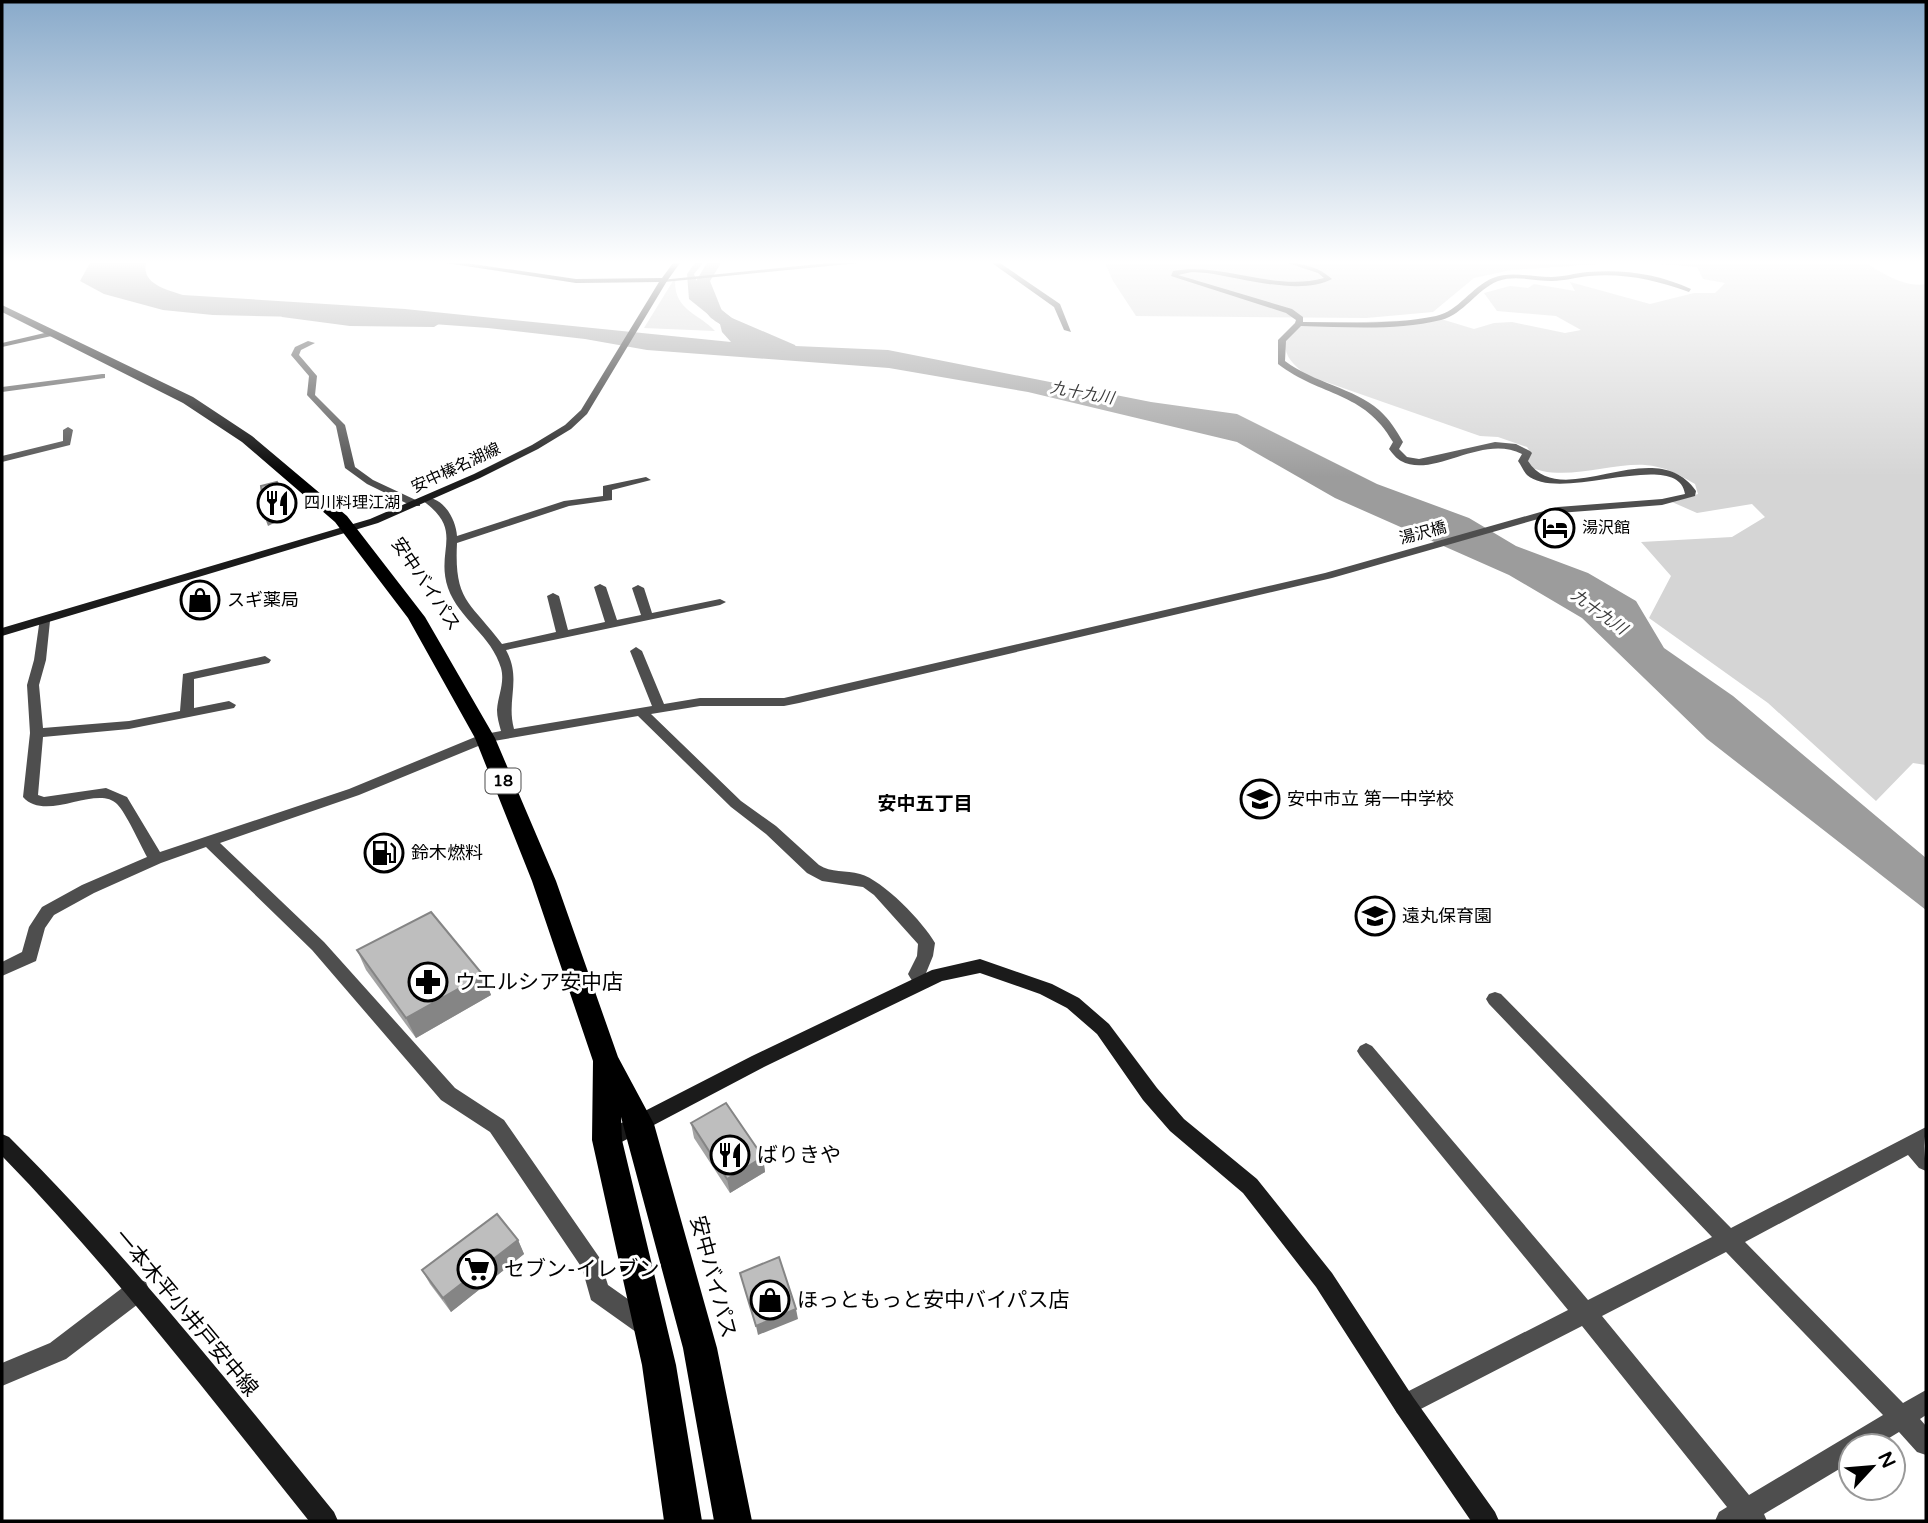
<svg xmlns="http://www.w3.org/2000/svg" width="1928" height="1523" viewBox="0 0 1928 1523" font-family="'Varela Round','Noto Sans JP',sans-serif">
<style>
.green{fill:#d5d5d5}
.water{fill:#9c9c9c}
.lines{fill:none;stroke-linecap:round;stroke-linejoin:round}
.river{fill:#9c9c9c;fill-rule:evenodd}
.street{fill:#4e4e4e;fill-rule:evenodd}
.secondary{fill:#1b1b1b;fill-rule:evenodd}
.highway{fill:#000;fill-rule:evenodd}
.wall{fill:#a3a3a3}
.shaded-wall{fill:#858585}
.building{fill:#bebebe;stroke:#858585;stroke-width:2}
.labels{text-anchor:middle;dominant-baseline:central;stroke-width:6;stroke-linejoin:round;paint-order:stroke}
.far-water-label{font-size:16px;font-style:italic;fill:#3d3d3d;stroke:#fff}
.far-street-label{font-size:16px;fill:#000;stroke:#fff}
.far-poi-label{font-size:16px;fill:#000;stroke:#fff;text-anchor:start}
.shield{fill:#fff;stroke:#4c4c4c;stroke-width:2}
.shield-label{font-size:16px;font-weight:bold;fill:#000}
.street-label{font-size:18px;fill:#000;stroke:#fff}
.poi-label{font-size:18px;fill:#000;stroke:#fff;text-anchor:start}
.neighbourhood-label{font-size:19px;font-weight:bold;fill:#000;stroke:#fff}
.near-poi-label{font-size:21px;fill:#000;stroke:#fff;text-anchor:start}
.near-street-label{font-size:21px;fill:#000;stroke:#fff}
</style>
<rect width="100%" height="100%" fill="#fff"/>
<g class="green">
<polygon points="1105,263 1615,263 1511,270 1474,278 1433,312 1366,318 1136,316 1113,281"/>
<path d="M1648,263H1867C1882,274 1907,288 1926,284V765L1913,763L1876,801L1768,703L1649,618L1671,576L1641,542L1732,537L1765,517L1752,504L1697,513L1672,502L1698,494L1695,484C1680,475 1664,466 1645,465C1606,463 1558,485 1522,463L1531,453L1527,447L1498,437L1480,436L1306,375C1291,362 1282,355 1286,334L1299,326L1312,324L1441,319L1474,329L1494,323L1512,322L1565,333L1581,330L1556,316L1497,311L1484,293L1510,286L1528,288L1534,284L1575,291L1570,282L1650,304L1694,293H1715L1725,283L1703,279L1697,267Z"/>
<path d="M677,280L675,282C675,311 700,314 715,331L644,328L673,281Z"/>
</g>
<path class="water" d="M90,263H146C141,284 168,290 183,295L405,309L731,342L722,332L720,324L689,299L687,274L695,263H703L694,274L701,293L733,319L772,345L888,350L1151,402L1237,414L1377,484L1469,518L1516,546L1588,573L1636,601L1664,648L1733,696L1926,858V910L1707,739L1582,618L1509,575L1335,498L1237,442L1028,392L889,368L647,350L585,339L488,328L350,318L213,315L163,310L104,294L80,281Z"/>
<g class="lines">
<g class="river">
<path d="M707,263H721L710,281L722,311L732,318L795,345L797,349L795,353C782,356 720,327 710,317C702,309 699,291 696,281Z"/>
<polygon points="288,309 350,316 434,317 442,322 434,327 350,326 282,317 280,314"/>
</g>
<g class="street">
<polygon points="828,263 859,263 664,282 661,280"/>
<polygon points="992,263 1000,263 1060,304 1071,332 1064,330 1054,307"/>
<path d="M1288,263C1304,263 1320,268 1332,279C1301,296 1242,278 1207,273L1192,272L1178,275L1292,309L1303,317V322C1347,322 1393,325 1436,316C1459,311 1471,287 1493,278C1511,271 1532,277 1551,277C1563,277 1575,273 1588,272C1624,269 1659,274 1691,289L1689,292C1655,280 1625,273 1589,276C1577,277 1564,281 1552,281C1535,281 1515,275 1498,281C1476,290 1464,314 1441,320C1396,331 1347,327 1301,326L1286,341L1285,361C1314,383 1354,388 1379,410C1390,420 1396,430 1403,442L1399,449L1407,457L1419,459L1495,442L1516,444L1530,451L1532,453L1528,461C1562,514 1654,431 1696,491L1695,496L1662,505L1559,513L1332,578L799,703L784,706H700L651,714L741,801L776,826L819,865C831,873 846,870 860,874C883,880 924,923 935,943L933,956L926,973L932,982L929,987C918,990 913,983 908,974L917,956L918,944L874,895L863,887L822,881L807,873L766,834L731,807L638,716L488,742L359,795L220,843L324,942L455,1088L504,1120L599,1257L608,1285L652,1316L655,1324L652,1332L644,1335L636,1332L591,1300L582,1268L490,1132L441,1100L312,950L206,847L161,863L94,893L54,915L45,928L36,961L2,976V962L22,952L29,927L42,907L82,885L147,857C140,844 126,813 117,804C97,784 46,823 23,797L30,733L27,685L34,660L40,618H48L50,621L46,660L39,685L43,728L129,721L180,711L183,674L265,656L271,660L269,663L194,679V708L229,701L236,705L234,708L129,729L43,737L38,795L44,797L106,788L127,797L160,852L349,789L480,735L501,731C499,724 497,717 497,710C498,695 505,683 501,668C492,636 459,619 448,588C435,550 465,531 423,501V497C443,496 456,519 457,536L564,501L603,496V486L646,477L651,480L612,490V500L569,506L457,543C454,602 470,601 502,644L556,632L547,596L553,593L559,596L568,630L605,622L594,587L600,584L606,587L617,620L641,615L632,588L638,585L644,588L652,613L720,599L726,602L720,605L506,650C522,679 506,700 514,729L652,706L630,651L636,647L642,651L664,704L700,698H784L1325,573L1558,507L1662,499L1685,494C1678,447 1560,504 1527,475C1524,472 1521,465 1518,461L1522,454C1482,433 1434,479 1401,461C1397,459 1392,453 1389,449L1393,442C1364,391 1321,397 1278,364V340L1295,323L1296,320L1286,313L1171,276L1173,271C1223,262 1274,292 1324,278L1318,273Z"/>
<polygon points="308,341 315,343 301,350 299,355 317,376 315,395 345,425 355,467 373,480 420,502 420,506 412,506 367,484 345,468 336,426 307,395 309,376 291,355 295,347"/>
<polygon points="102,374 105,374 105,378 2,392 2,387"/>
<polygon points="68,427 73,430 70,445 2,462 2,456 63,441 63,430"/>
<path d="M1495,992L1501,994L1731,1228L1926,1127L1924,1146L1926,1171L1919,1168L1908,1155L1745,1242L1903,1403L1926,1390V1415L1920,1419L1926,1426V1455L1917,1452L1899,1432L1876,1446H1851V1462L1764,1514L1767,1521H1715L1719,1512L1727,1507L1582,1326L1413,1413L1405,1417L1397,1413L1393,1405L1397,1397L1568,1310L1360,1056L1357,1051L1360,1046L1366,1043L1372,1046L1588,1300L1712,1237L1489,1004L1486,999L1489,994ZM1726,1252L1883,1415L1749,1495L1602,1316Z"/>
<polygon points="138,1279 146,1282 149,1290 146,1298 66,1359 2,1386 2,1363 50,1343 130,1282"/>
</g>
<g class="secondary">
<polygon points="446,263 466,263 576,279 662,278 673,263 680,263 667,281 587,414 571,429 538,449 480,478 378,523 2,636 2,628 370,519 474,474 532,445 565,425 581,410 659,282 576,283"/>
<polygon points="53,331 56,331 56,335 2,347 2,343"/>
<polygon points="980,959 1052,984 1079,998 1109,1024 1157,1088 1184,1119 1257,1179 1332,1273 1413,1397 1495,1512 1499,1521 1471,1521 1397,1413 1316,1287 1243,1193 1170,1131 1143,1100 1097,1034 1067,1008 1040,994 980,973 942,981 766,1066 614,1146 607,1149 600,1146 597,1140 600,1134 752,1056 932,970"/>
<path d="M2,1134L9,1137C127,1254 229,1383 334,1512L338,1521H309C210,1397 113,1270 2,1156Z"/>
</g>
<polygon class="highway" points="2,305 193,397 252,436 347,516 425,617 495,738 556,881 618,1057 654,1124 717,1348 752,1521 714,1521 683,1348 621,1117 622,1140 676,1365 702,1521 664,1521 642,1365 592,1140 593,1061 532,881 475,738 408,618 335,522 242,442 183,403 2,312"/>
</g>
<g class="wall">
<polygon points="357,950 483,975 491,995 416,1038 366,970"/>
<polygon points="691,1123 763,1157 765,1172 730,1193 694,1138"/>
<polygon points="518,1240 524,1254 451,1312 430,1284 422,1270"/>
</g>
<g class="shaded-wall">
<polygon points="291,505 294,513 268,526 265,518"/>
<polygon points="483,975 491,995 416,1038 406,1018"/>
<polygon points="763,1157 765,1172 730,1193 727,1179"/>
<polygon points="518,1240 524,1254 451,1312 443,1298"/>
<polygon points="796,1309 798,1319 758,1335 756,1326"/>
</g>
<g class="building">
<polygon points="277,482 291,505 265,518 261,486"/>
<polygon points="431,912 483,975 406,1018 357,950"/>
<polygon points="726,1103 763,1157 727,1179 691,1123"/>
<polygon points="497,1214 518,1240 443,1298 422,1270"/>
<polygon points="779,1257 796,1309 756,1326 740,1273"/>
</g>
<linearGradient id="sky" x2="0" y2="1"><stop stop-color="#89aaca"/><stop offset="0.55" stop-color="#fff"/><stop offset="1" stop-color="#fff" stop-opacity="0"/></linearGradient>
<rect width="1928" height="477" fill="url(#sky)"/>
<defs>
<symbol id="restaurant-ring" viewBox="-11 -11 22 22"><circle r="9.5" fill="#fff" stroke="#000" stroke-width="1.5"/><path d="M-5-6h1v4h1v-4h1v4h1v-4h1v5L-1.5 .5V6h-2V.5L-5-1ZM5-6V6H3V1.5H1.5Q1.5-4 5-6Z" fill="#000"/></symbol>
<symbol id="hotel-ring" viewBox="-11 -11 22 22"><circle r="9.5" fill="#fff" stroke="#000" stroke-width="1.5"/><path d="M-6-4.5h1.5V1H6V5H4.5V3h-9V5H-6ZM-4 0a1.8 1.8 0 1 1 3.6 0ZM.5 0V-2.5h3Q6-2.5 6 0Z" fill="#000"/></symbol>
<symbol id="shop-ring" viewBox="-11 -11 22 22"><circle r="9.5" fill="#fff" stroke="#000" stroke-width="1.5"/><path d="M-5-2.5h2.3a2.7 3.5 0 0 1 5.4 0H5L5.5 6h-11ZM-1.5-2.5h3a1.5 2.3 0 0 0-3 0Z" fill="#000"/></symbol>
<symbol id="school-ring" viewBox="-11 -11 22 22"><circle r="9.5" fill="#fff" stroke="#000" stroke-width="1.5"/><path d="M0-5L7-2L0 1L-7-2ZM-4 1L0 2.5L4 1V4Q0 6-4 4Z" fill="#000"/></symbol>
<symbol id="fuel-ring" viewBox="-11 -11 22 22"><circle r="9.5" fill="#fff" stroke="#000" stroke-width="1.5"/><path d="M-5.5-6h7V0h2V4h1.3V-2.5L3-4.5l.8-.8L6-3V5H2.5V1h-1V6h-7ZM-4.2-4.7v3.2H.2V-4.7Z" fill="#000"/></symbol>
<symbol id="pharmacy-ring" viewBox="-11 -11 22 22"><circle r="9.5" fill="#fff" stroke="#000" stroke-width="1.5"/><path d="M-2-6h4v4h4v4h-4v4h-4v-4h-4v-4h4Z" fill="#000"/></symbol>
<symbol id="supermarket-ring" viewBox="-11 -11 22 22"><circle r="9.5" fill="#fff" stroke="#000" stroke-width="1.5"/><path d="M-6-5.5h2.5l.6 2H6L4.5 2H-2.5L-4.4-4H-6ZM-1.5 3.2a1.3 1.3 0 1 0 .1 0ZM3 3.2a1.3 1.3 0 1 0 .1 0Z" fill="#000"/></symbol>
</defs>
<g fill-rule="evenodd">
<use href="#restaurant-ring" x="255" y="481" width="44" height="44"/>
<use href="#hotel-ring" x="1533" y="506" width="44" height="44"/>
<use href="#shop-ring" x="178" y="578" width="44" height="44"/>
<use href="#school-ring" x="1238" y="777" width="44" height="44"/>
<use href="#fuel-ring" x="362" y="831" width="44" height="44"/>
<use href="#school-ring" x="1353" y="894" width="44" height="44"/>
<use href="#pharmacy-ring" x="406" y="960" width="44" height="44"/>
<use href="#restaurant-ring" x="708" y="1133" width="44" height="44"/>
<use href="#supermarket-ring" x="455" y="1247" width="44" height="44"/>
<use href="#shop-ring" x="748" y="1278" width="44" height="44"/>
</g>
<g class="labels">
<g class="far-water-label">
<text transform="translate(1082 393) rotate(10)">九十九川</text>
<text transform="translate(1599 612) rotate(36)">九十九川</text>
</g>
<g class="far-street-label">
<text transform="translate(456 468) rotate(-25)">安中榛名湖線</text>
<text transform="translate(1423 533) rotate(-15)">湯沢橋</text>
</g>
<g class="far-poi-label">
<text x="304" y="503">四川料理江湖</text>
<text x="1582" y="528">湯沢館</text>
</g>
<rect class="shield" x="485.5" y="768.5" width="35" height="25" rx="5"/>
<g class="shield-label">
<text x="503" y="781">18</text>
</g>
<g class="street-label">
<text transform="translate(426 584) rotate(56)">安中バイパス</text>
</g>
<g class="poi-label">
<text x="227" y="600">スギ薬局</text>
<text x="1287" y="799">安中市立 第一中学校</text>
<text x="411" y="853">鈴木燃料</text>
<text x="1402" y="916">遠丸保育園</text>
</g>
<g class="neighbourhood-label">
<text x="925" y="804">安中五丁目</text>
</g>
<g class="near-poi-label">
<text x="455" y="982">ウエルシア安中店</text>
<text x="757" y="1155">ばりきや</text>
<text x="504" y="1269">セブン-イレブン</text>
<text x="797" y="1300">ほっともっと安中バイパス店</text>
</g>
<g class="near-street-label">
<text transform="translate(713 1277) rotate(75)">安中バイパス</text>
<text transform="translate(186 1313) rotate(50)">一本木平小井戸安中線</text>
</g>
</g>
<rect width="1928" height="1523" fill="none" stroke="#000000" stroke-width="7"/>
<g transform="translate(1872 1467) rotate(64)"><circle r="33" fill="#ffffff" stroke="#999999" stroke-width="2"/>
<path d="M0-5L12 26L0 18L-12 26Z" fill="#000000"/>
<text y="-10" font-size="19" font-weight="bold" text-anchor="middle" fill="#000000">N</text>
</g>
</svg>
